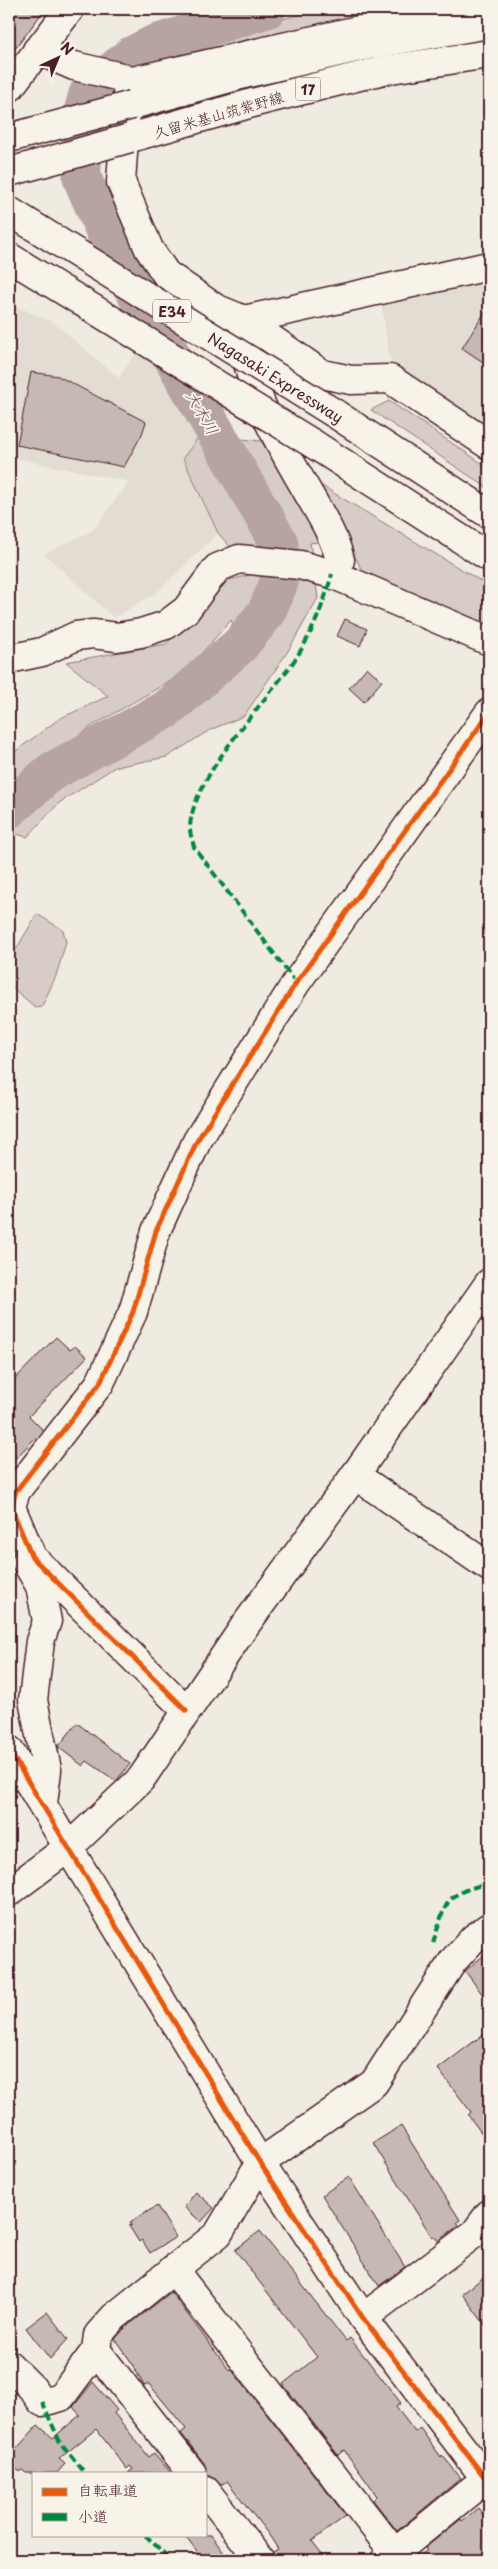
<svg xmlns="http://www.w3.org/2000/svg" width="498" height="2569" viewBox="0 0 498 2569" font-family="'Playpen Sans','Klee One',sans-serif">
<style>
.built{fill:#e3dcd2}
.green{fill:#d8cdc6;stroke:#917678}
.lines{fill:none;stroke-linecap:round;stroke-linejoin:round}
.river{stroke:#b7a4a2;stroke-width:39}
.building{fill:#c6b8b3;stroke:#4a1f2b}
.minor-casing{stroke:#4a1f2b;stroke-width:31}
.major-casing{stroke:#4a1f2b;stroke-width:31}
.highway-casing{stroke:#4a1f2b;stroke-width:31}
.minor{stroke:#f7f3e8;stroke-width:28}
.major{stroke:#f7f3e8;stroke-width:28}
.highway{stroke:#f7f3e8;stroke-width:28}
.major-bridge-casing{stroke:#4a1f2b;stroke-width:31;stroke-linecap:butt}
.highway-bridge-casing{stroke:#4a1f2b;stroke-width:31;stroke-linecap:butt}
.major-bridge{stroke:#f7f3e8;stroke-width:28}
.highway-bridge{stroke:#f7f3e8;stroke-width:28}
.quiet{stroke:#00873e;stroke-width:4;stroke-dasharray:8 4;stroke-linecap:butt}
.cycleway-casing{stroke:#f7f3e8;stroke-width:8}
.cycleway{stroke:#e8590c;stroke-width:5}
.labels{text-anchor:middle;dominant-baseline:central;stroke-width:4;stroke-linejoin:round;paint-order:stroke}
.shield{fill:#f7f3e8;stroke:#7e5f64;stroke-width:1}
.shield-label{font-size:14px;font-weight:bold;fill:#4a1f2b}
.street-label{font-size:15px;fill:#4a1f2b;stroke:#f7f3e8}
.water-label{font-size:16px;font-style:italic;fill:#704e55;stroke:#f7f3e8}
</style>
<rect width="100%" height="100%" fill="#f0ebe0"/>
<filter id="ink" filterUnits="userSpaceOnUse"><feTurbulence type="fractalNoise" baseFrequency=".02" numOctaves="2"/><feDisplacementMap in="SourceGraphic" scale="10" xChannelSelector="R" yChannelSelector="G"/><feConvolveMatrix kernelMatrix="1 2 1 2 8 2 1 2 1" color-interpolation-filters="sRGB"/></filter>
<g filter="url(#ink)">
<g class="built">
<polygon points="489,275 489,434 392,371 381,303"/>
<polygon points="9,303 53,322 119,378 141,345 200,435 183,459 218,533 156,593 114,618 44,554 93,530 129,482 9,457"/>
</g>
<g class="green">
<polygon points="311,9 384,9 380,18 148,71 169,50 298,15"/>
<polygon points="389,401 489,468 489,489 371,410"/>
<polygon points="200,435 261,441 292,489 317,483 489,586 489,626 367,581 346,538 310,543 318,598 288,651 244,716 210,730 167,757 115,767 59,803 27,837 9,832 9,822 61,774 173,718 244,652 231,620 184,673 92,726 9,787 9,756 59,719 108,696 66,662 166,644 229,580 254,574 218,533 183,458"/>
<polygon points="37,914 63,930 66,942 56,976 42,1006 35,1007 9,985 14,953"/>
</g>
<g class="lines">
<polyline class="river" points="9,809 51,772 167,709 240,645 266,613 279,583 279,543 118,262 82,178 82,116 88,94 103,79 131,56 155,44 267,9"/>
</g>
<g class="building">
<polygon points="19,9 45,9 9,57 9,23"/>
<polygon points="489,306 489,366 462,348"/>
<polygon points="31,372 58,376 146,422 142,434 124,467 17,445"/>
<polygon points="345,619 367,629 360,646 337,636"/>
<polygon points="367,667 382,681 364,702 349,688"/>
<polygon points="56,1337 70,1350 75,1346 87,1357 29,1416 43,1430 9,1465 9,1385"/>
<polygon points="77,1723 130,1764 116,1781 87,1761 83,1766 58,1747"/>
<polygon points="489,1951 489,2003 465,1971"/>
<polygon points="489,2030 489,2143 468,2115 471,2112 438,2069"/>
<polygon points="401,2126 460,2220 457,2222 459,2225 438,2241 434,2236 432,2237 373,2143"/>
<polygon points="349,2177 405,2267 379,2286 322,2195"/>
<polygon points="196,2192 214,2208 201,2222 184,2207"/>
<polygon points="157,2206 176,2237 150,2253 142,2240 139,2242 129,2226 132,2225 130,2222"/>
<polygon points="260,2231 346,2341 350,2338 401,2403 396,2407 415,2432 420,2428 441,2457 442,2455 461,2478 397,2531 373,2500 377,2496 344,2450 338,2455 283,2384 317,2357 235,2250"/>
<polygon points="489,2273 489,2330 462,2294"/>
<polygon points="171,2292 229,2370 231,2369 346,2516 312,2541 327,2560 275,2560 273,2552 278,2549 269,2535 227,2481 221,2485 207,2473 204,2463 181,2433 186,2429 149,2384 144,2386 132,2363 115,2339 125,2328"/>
<polygon points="47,2312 68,2339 50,2359 26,2328"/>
<polygon points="93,2382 117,2410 114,2413 149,2457 154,2453 171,2473 128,2473 133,2469 130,2466 127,2469 96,2429 59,2459 65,2464 57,2473 26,2473 22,2470 20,2472 9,2462 9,2457 38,2425 53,2438 80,2415 73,2407"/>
<polygon points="478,2508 489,2522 489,2560 415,2560 427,2550 425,2548 461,2519 462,2521"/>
<polygon points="184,2535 211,2535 229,2560 203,2560"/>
</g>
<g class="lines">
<defs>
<g id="minor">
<polyline points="37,50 74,66 121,77 128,82 121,182 149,249 166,274 215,308 244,320 489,266"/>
<polyline points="128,82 354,31 474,9"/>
<polyline points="9,88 70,9"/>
<path d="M332,574L340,560C334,535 320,514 307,491C278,441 241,381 244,320L322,374L351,380L390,379L489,445"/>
<polyline points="9,659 42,652 76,636 93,634 117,637 141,633 166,625 186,610 217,568 239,559 300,565 332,574 489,641"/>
<polyline points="355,1475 489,1567"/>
<polyline points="26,1562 40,1586 47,1621 40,1641 33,1700 47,1770 43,1804"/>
<polyline points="186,1710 32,1557 11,1507 16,1491 100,1383 133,1312 156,1231 197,1141 296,983 489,713"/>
<polyline points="9,1750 260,2163 363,2318 486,2479"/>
<polyline points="9,1892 69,1847 141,1779 244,1627 355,1475 489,1283"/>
<polyline points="173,2269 400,2560"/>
<polyline points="363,2318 475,2233 489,2214"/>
<polyline points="96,2350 192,2473"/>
<polyline points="9,2365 32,2388 42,2402 61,2397 96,2350 98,2335 114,2317 218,2234 260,2163 374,2083 453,1961 474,1938 489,1927"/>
<polyline points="206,2491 260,2560"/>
<polyline points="386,2560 489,2476"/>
</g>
<g id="major">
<polyline points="132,105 248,73 368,45 489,24"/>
<polyline points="9,138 65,123"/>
<polyline points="130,138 256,102 384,70 489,54"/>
<polyline points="9,172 60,158"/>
</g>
<g id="highway">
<polyline points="334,413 489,514"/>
<polyline points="315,445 489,557"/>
</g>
</defs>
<use href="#minor" class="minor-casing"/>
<use href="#major" class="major-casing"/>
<use href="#highway" class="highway-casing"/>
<use href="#minor" class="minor"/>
<use href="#major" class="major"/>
<use href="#highway" class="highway"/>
<defs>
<g id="major-bridge">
<polyline points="65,123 132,105"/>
<polyline points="60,158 130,138"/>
</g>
<g id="highway-bridge">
<polyline points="9,211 334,413"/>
<polyline points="9,257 315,445"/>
</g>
</defs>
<use href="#major-bridge" class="major-bridge-casing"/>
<use href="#highway-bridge" class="highway-bridge-casing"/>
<use href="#major-bridge" class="major-bridge"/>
<use href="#highway-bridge" class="highway-bridge"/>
<g class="quiet">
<path d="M296,983L194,847C193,841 190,835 190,829C190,778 268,700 296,658C313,632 324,603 332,574"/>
<path d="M433,1943C447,1900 443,1895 489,1883"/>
<polyline points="42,2402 60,2442 85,2473"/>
<polyline points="145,2535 171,2560"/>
</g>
<defs>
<g id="cycleway">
<polyline points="186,1710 32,1557 11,1507 16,1491 100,1383 133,1312 156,1231 197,1141 296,983 489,713"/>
<polyline points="9,1750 260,2163 363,2318 486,2479"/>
</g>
</defs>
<use href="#cycleway" class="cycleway-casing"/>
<use href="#cycleway" class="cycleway"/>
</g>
</g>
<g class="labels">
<g class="shield">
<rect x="295.5" y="77.5" width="25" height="23" rx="4"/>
<rect x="153" y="299.5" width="38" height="23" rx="4"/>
</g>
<g class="shield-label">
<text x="308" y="89">17</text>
<text x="172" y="311">E34</text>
</g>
<g class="street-label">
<text transform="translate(218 114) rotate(-16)">久留米基山筑紫野線</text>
<text transform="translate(276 377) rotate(32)">Nagasaki Expressway</text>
</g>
<g class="water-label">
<text transform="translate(203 412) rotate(60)">大木川</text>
</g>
</g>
<rect width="498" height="2569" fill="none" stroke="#f7f3e8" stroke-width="30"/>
<rect x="15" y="15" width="468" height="2539" fill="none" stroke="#4a1f2b" stroke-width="2" filter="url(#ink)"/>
<rect x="32" y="2472" width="175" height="65" fill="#f7f3e8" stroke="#b29e9c"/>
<rect x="42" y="2488" width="25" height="8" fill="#e8590c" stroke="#b29e9c"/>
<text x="78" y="2496" font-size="15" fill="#4a1f2b">自転車道</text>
<rect x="42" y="2513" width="25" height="8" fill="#00873e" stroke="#b29e9c"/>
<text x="78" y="2522" font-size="15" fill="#4a1f2b">小道</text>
<g transform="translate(58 58) rotate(44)" stroke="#f7f3e8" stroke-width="4" paint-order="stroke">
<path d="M0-4L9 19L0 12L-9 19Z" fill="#4a1f2b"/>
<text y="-8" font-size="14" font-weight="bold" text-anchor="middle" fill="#4a1f2b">N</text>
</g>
</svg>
